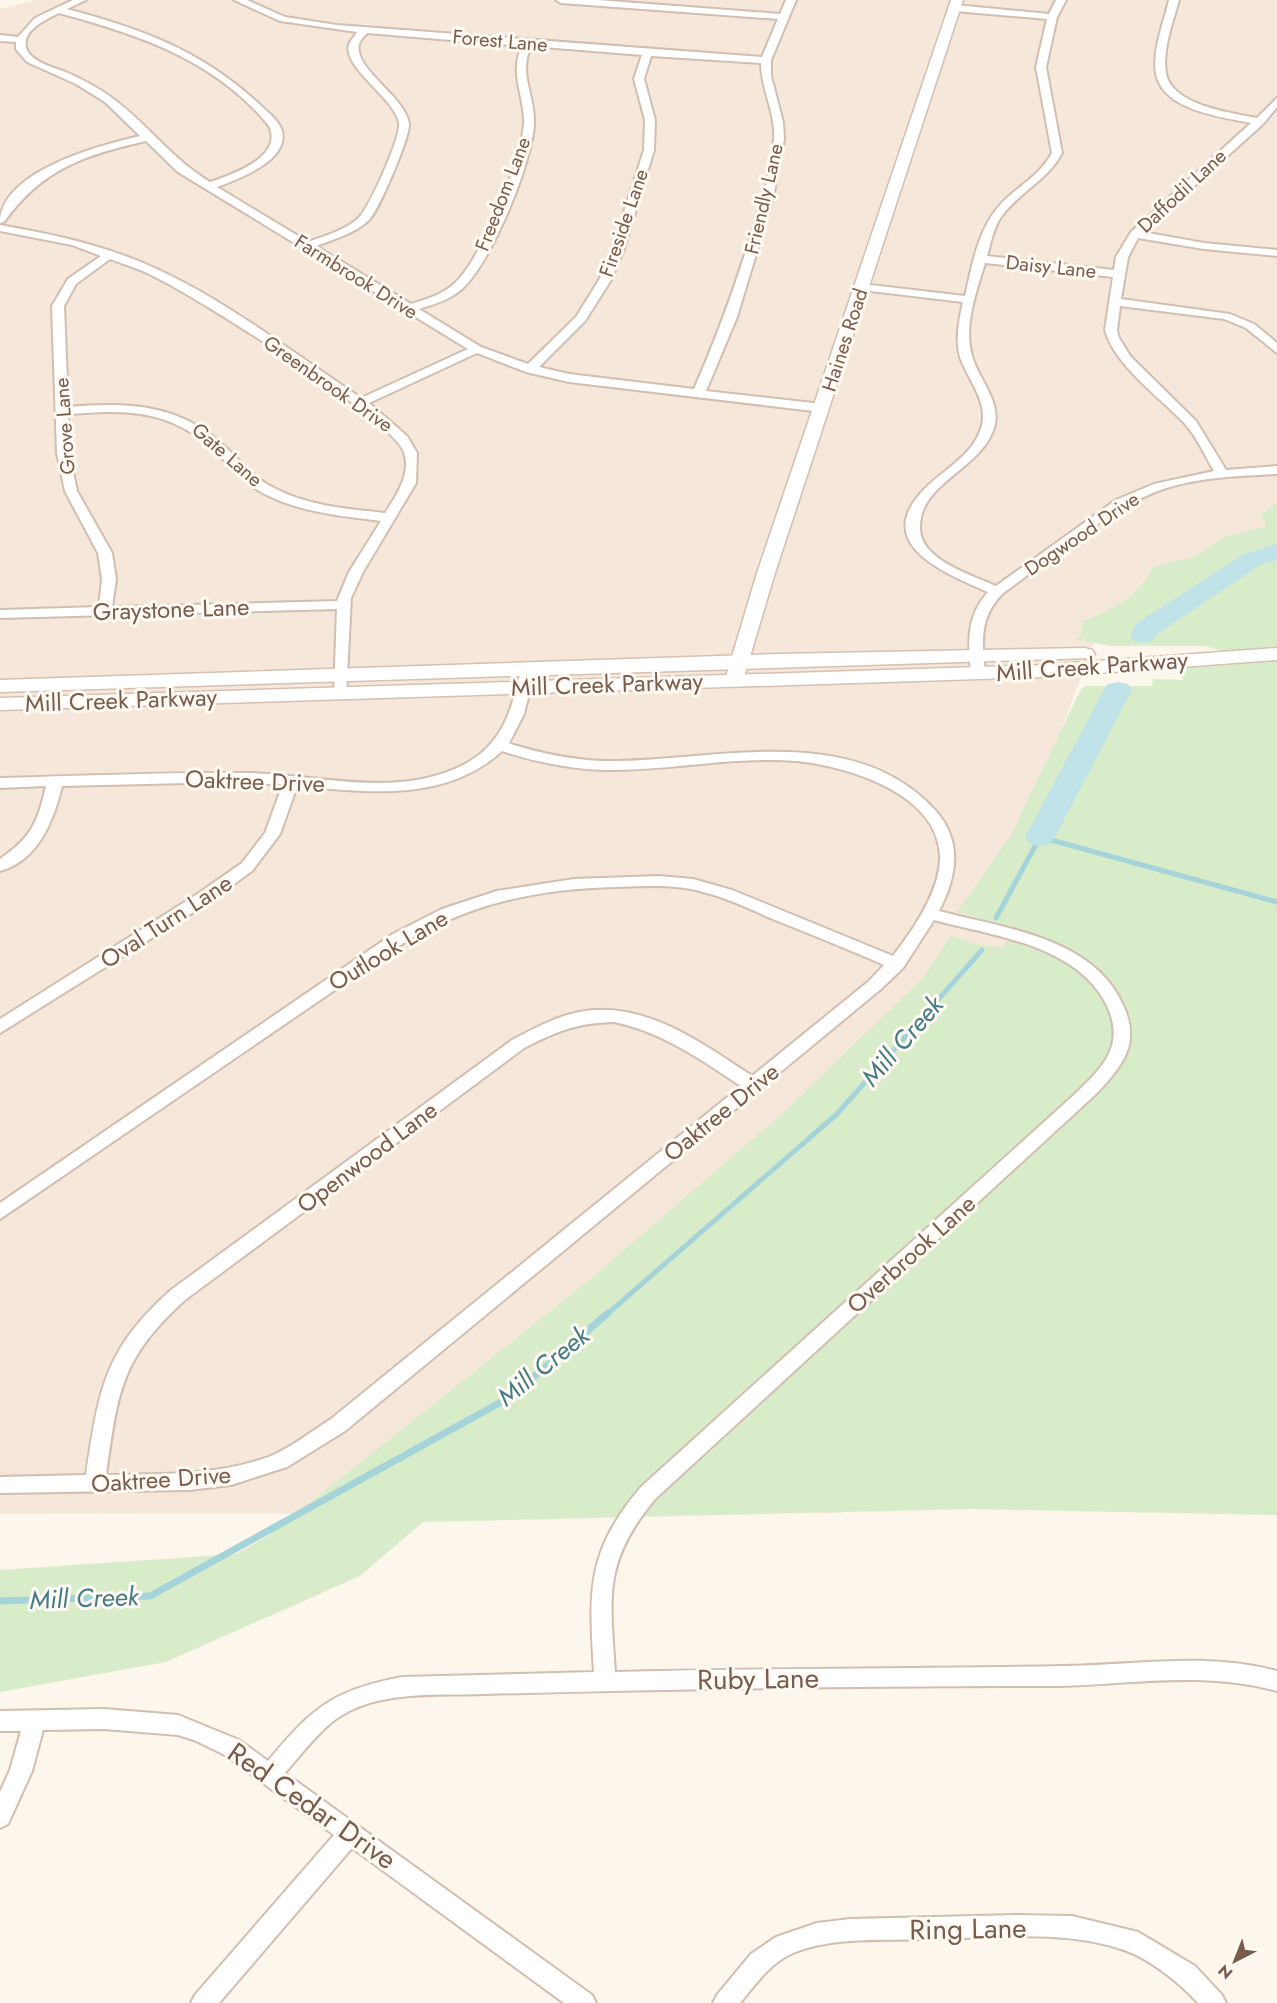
<svg xmlns="http://www.w3.org/2000/svg" width="1277" height="2003" viewBox="0 0 1277 2003" font-family="Jost,sans-serif">
<style>
.residential{fill:#f5e8da}
.green{fill:#d8ecc9}
.lines{fill:none;stroke-linecap:round;stroke-linejoin:round}
.stream-far1{stroke:#a5d3da;stroke-width:5}
.stream{stroke:#a5d3da;stroke-width:7}
.river{fill:#bfe3e8;fill-rule:evenodd}
.minor-casing{stroke:#d1beb0;stroke-width:4}
.tertiary-casing{stroke:#d1beb0;stroke-width:3}
.secondary-casing{stroke:#d6c0b0;stroke-width:3}
.minor{fill:#fff;fill-rule:evenodd}
.tertiary{fill:#fff;fill-rule:evenodd}
.secondary{fill:#fff;fill-rule:evenodd}
.labels{text-anchor:middle;dominant-baseline:central;stroke-width:6;stroke-linejoin:round;paint-order:stroke}
.far-street-label{font-size:20px;fill:#7a5c4d;stroke:#fffaf3}
.street-label{font-size:24px;fill:#7a5c4d;stroke:#fffaf3}
.water-label{font-size:26px;font-style:italic;fill:#437c86;stroke:#fffaf3}
.near-street-label{font-size:28px;fill:#7a5c4d;stroke:#fffaf3}
</style>
<rect width="100%" height="100%" fill="#fdf6ec"/>
<polygon class="residential" points="36,0 1277,0 1277,535 1094,642 1029,817 1277,1076 841,1513 0,1514 0,9"/>
<path class="green" d="M1277,503V1515L971,1509L423,1522L360,1576L166,1662L0,1692V1570L236,1554L269,1535L587,1282L785,1111L924,977L951,936L977,945L1003,947L1015,928L957,912L1011,835L1081,689L1085,686H1152L1153,679L1183,680L1181,673L1190,666L1229,653L1205,646H1111L1077,640L1082,633V622C1113,609 1138,597 1154,566L1193,557L1226,536L1265,527V521L1260,515Z"/>
<g class="lines">
<g class="stream-far1">
<polyline points="996,918 1040,837 1277,902"/>
<polyline points="606,1315 837,1114 982,950"/>
</g>
<polyline class="stream" points="0,1601 150,1596 512,1396 608,1313"/>
<g class="river">
<polygon points="1277,544 1277,560 1262,564 1157,634 1152,641 1143,643 1134,641 1130,635 1137,623 1244,554"/>
<polygon points="1118,682 1128,684 1132,690 1055,837 1050,844 1040,846 1030,844 1025,837 1104,690 1108,684"/>
</g>
<defs>
<g id="minor">
<path d="M73,0H86L67,9C142,29 200,50 258,103C266,111 279,120 282,131C289,161 238,179 217,187L308,242C324,236 350,229 361,215C371,203 401,137 399,123C395,98 342,68 349,44C351,40 355,36 357,32L280,21L234,0H247L285,17L337,25L762,57L778,19L561,3L556,0H597L780,14L786,0H796L771,60V76L783,122L784,139L773,198L737,317L706,391L822,404L828,408L822,412L569,382L526,372L477,353L369,403L407,436L417,453L416,483L363,572L351,598L346,696L341,697L334,693L337,609L0,618V610L99,607L102,579L98,553L65,491L57,453L52,306L68,279L101,256L72,245L0,231V225C57,235 113,247 165,273C234,306 297,356 361,398L468,349L178,172L146,141C84,155 42,169 4,222L0,223C0,171 101,145 140,136L105,102L76,84L27,62L16,49V42L0,41V35L18,37L35,18ZM59,13C137,34 216,60 269,126C284,157 231,175 210,182C170,158 148,124 112,98C99,88 83,80 68,73C56,68 29,62 26,47C22,30 47,19 59,13ZM367,33L522,46C509,73 524,94 524,122C523,158 482,257 456,282C444,294 427,299 411,304L316,246C332,240 356,233 369,220C379,210 410,137 409,124C406,97 353,69 359,44C360,41 364,36 367,33ZM531,46L642,55L634,79L645,120L644,150L612,249L599,280L576,317L528,364L481,347L419,309C435,304 452,299 464,287C492,260 533,161 534,123C535,95 518,74 531,46ZM651,56L761,63C761,89 776,113 774,140C771,173 760,206 750,238C734,290 716,339 694,389L569,374L539,367L585,321L611,280L624,249L654,150L655,120L644,79ZM110,259C126,265 143,270 157,278C198,298 388,417 403,450C413,472 396,496 385,513C348,509 308,506 274,488C253,478 239,459 222,444C177,403 125,402 68,407L64,306L76,284ZM105,412C150,411 184,421 217,453C231,467 244,482 261,492C297,512 341,516 381,521L349,572L337,601L112,607L116,579L112,553L77,491L69,453L68,414Z"/>
<path d="M1056,0H1066L1057,17L1046,67L1062,153C1048,180 1019,192 1001,217C993,229 991,243 987,256L1114,270L1116,257L1131,232L1251,123C1222,117 1164,111 1156,74C1152,50 1164,22 1169,0H1179C1173,22 1162,50 1166,73C1171,105 1231,113 1257,118L1277,98V107L1263,124L1143,232L1204,243L1277,250V256L1204,249L1138,238L1128,257L1121,299L1230,314L1254,324L1277,343V353L1246,328L1224,319L1120,306L1117,330L1119,338L1131,357L1196,421L1226,470L1277,466V474C1239,476 1200,477 1163,489C1111,507 1048,561 1002,594C979,618 982,642 985,673L978,677L971,673C968,642 966,616 988,592C940,571 865,541 932,482C951,465 975,452 982,425C988,401 967,378 960,357C955,339 959,320 963,302L862,290L856,287L862,284L965,296C972,266 978,229 1000,205C1016,187 1040,176 1052,153L1036,67L1047,19L955,11L950,8L955,5L1049,14ZM985,263L1113,277L1105,330C1114,365 1161,398 1185,424C1197,437 1205,456 1214,471L1154,484L1116,500L996,586C972,575 920,560 920,528C919,481 985,469 995,424C1000,400 978,378 972,356C963,325 977,291 985,263Z"/>
<path d="M528,666L535,670L524,714L509,743L514,745C544,754 572,760 604,761C711,763 850,718 935,810C963,841 957,876 939,911C1003,928 1093,937 1123,1005C1141,1043 1123,1065 1097,1093L655,1499C603,1562 610,1595 615,1672C765,1668 915,1669 1065,1666C1137,1665 1206,1652 1277,1671V1691C1202,1670 1128,1685 1052,1686C863,1686 674,1689 485,1694C435,1696 374,1689 332,1722C314,1737 300,1756 285,1773L592,1995L596,2003H564L352,1848L219,2003H191L195,1995L334,1835L223,1754L194,1740L178,1735L104,1729L43,1730L32,1771L8,1824L0,1828V1792L10,1770L21,1731H0V1711L104,1709L178,1715L239,1740L268,1761C312,1708 333,1690 402,1677L594,1672C589,1591 586,1552 641,1487L1075,1094C1101,1069 1125,1047 1108,1008C1080,945 993,936 934,920L903,968L881,989L345,1431L287,1467L231,1485L189,1490L0,1493V1477L86,1475C99,1389 104,1350 171,1290L512,1040C535,1028 558,1015 585,1011C647,1002 703,1044 752,1076L869,981L884,965C848,949 812,935 775,920C752,910 728,898 703,892C676,884 646,886 617,887C538,889 474,902 405,942L0,1219V1203L393,934L442,909L497,891L574,879L659,876L693,879L732,890L893,956C913,930 941,890 940,856C938,793 847,766 796,761C732,756 669,771 605,770C569,769 536,762 502,751C445,803 368,792 297,786L280,834L252,871L211,901L0,1033V1019L199,893L242,863L265,833L283,784L188,783L62,786C54,820 38,861 0,871V859C31,838 38,822 46,786L0,788V778C83,776 167,772 250,773C321,775 399,799 465,764C503,744 512,709 521,670ZM614,1022C662,1032 700,1059 741,1086L331,1419C312,1431 292,1447 271,1456C218,1476 162,1474 106,1475C118,1392 120,1359 185,1300L524,1048C557,1031 577,1023 614,1022Z"/>
<path d="M1017,1915L1072,1916L1138,1932L1195,1966L1222,1995L1226,2003H1198C1180,1983 1150,1959 1124,1950C1063,1929 993,1938 929,1939C884,1941 835,1936 793,1953C770,1963 755,1985 740,2003H713L717,1995L751,1954L776,1937L817,1923L850,1919Z"/>
</g>
<polygon id="tertiary" points="951,0 963,0 775,573 743,680 734,685 728,684 725,680 757,573"/>
<g id="secondary">
<polygon points="1085,648 1092,650 1095,654 1092,658 0,692 0,680 779,654"/>
<polygon points="1277,648 1277,660 1044,677 0,710 0,698 1044,665"/>
</g>
</defs>
<use href="#minor" class="minor-casing"/>
<use href="#tertiary" class="tertiary-casing"/>
<use href="#secondary" class="secondary-casing"/>
<use href="#minor" class="minor"/>
<use href="#tertiary" class="tertiary"/>
<use href="#secondary" class="secondary"/>
</g>
<g class="labels">
<g class="far-street-label">
<text transform="translate(500 41) rotate(5)">Forest Lane</text>
<text transform="translate(1182 191) rotate(-43)">Daffodil Lane</text>
<text transform="translate(503 194) rotate(-69)">Freedom Lane</text>
<text transform="translate(764 199) rotate(-77)">Friendly Lane</text>
<text transform="translate(624 223) rotate(-71)">Fireside Lane</text>
<text transform="translate(1051 267) rotate(6)">Daisy Lane</text>
<text transform="translate(356 277) rotate(32)">Farmbrook Drive</text>
<text transform="translate(845 340) rotate(-72)">Haines Road</text>
<text transform="translate(328 384) rotate(35)">Greenbrook Drive</text>
<text transform="translate(65 426) rotate(-94)">Grove Lane</text>
<text transform="translate(227 455) rotate(41)">Gate Lane</text>
<text transform="translate(1082 534) rotate(-34)">Dogwood Drive</text>
</g>
<g class="street-label">
<text transform="translate(171 609) rotate(-2)">Graystone Lane</text>
<text transform="translate(1092 666) rotate(-4)">Mill Creek Parkway</text>
<text transform="translate(607 684) rotate(-2)">Mill Creek Parkway</text>
<text transform="translate(121 700) rotate(-2)">Mill Creek Parkway</text>
<text transform="translate(255 781) rotate(2)">Oaktree Drive</text>
<text transform="translate(166 921) rotate(-33)">Oval Turn Lane</text>
<text transform="translate(388 950) rotate(-31)">Outlook Lane</text>
<text transform="translate(721 1112) rotate(-39)">Oaktree Drive</text>
<text transform="translate(367 1157) rotate(-37)">Openwood Lane</text>
<text transform="translate(911 1254) rotate(-42)">Overbrook Lane</text>
<text transform="translate(161 1479) rotate(-4)">Oaktree Drive</text>
</g>
<g class="water-label">
<text transform="translate(902 1041) rotate(-49)">Mill Creek</text>
<text transform="translate(543 1366) rotate(-39)">Mill Creek</text>
<text transform="translate(84 1598) rotate(-2)">Mill Creek</text>
</g>
<g class="near-street-label">
<text transform="translate(758 1679) rotate(-1)">Ruby Lane</text>
<text transform="translate(312 1806) rotate(35)">Red Cedar Drive</text>
<text transform="translate(968 1929) rotate(-1)">Ring Lane</text>
</g>
</g>
<g transform="translate(1235 1961) rotate(222)" stroke="#fffaf3" stroke-width="4.5" paint-order="stroke">
<path d="M0-4.5L10 22L0 15L-10 22Z" fill="#7a5c4d"/>
<text y="-9" font-size="16" font-weight="bold" text-anchor="middle" fill="#7a5c4d">N</text>
</g>
</svg>
